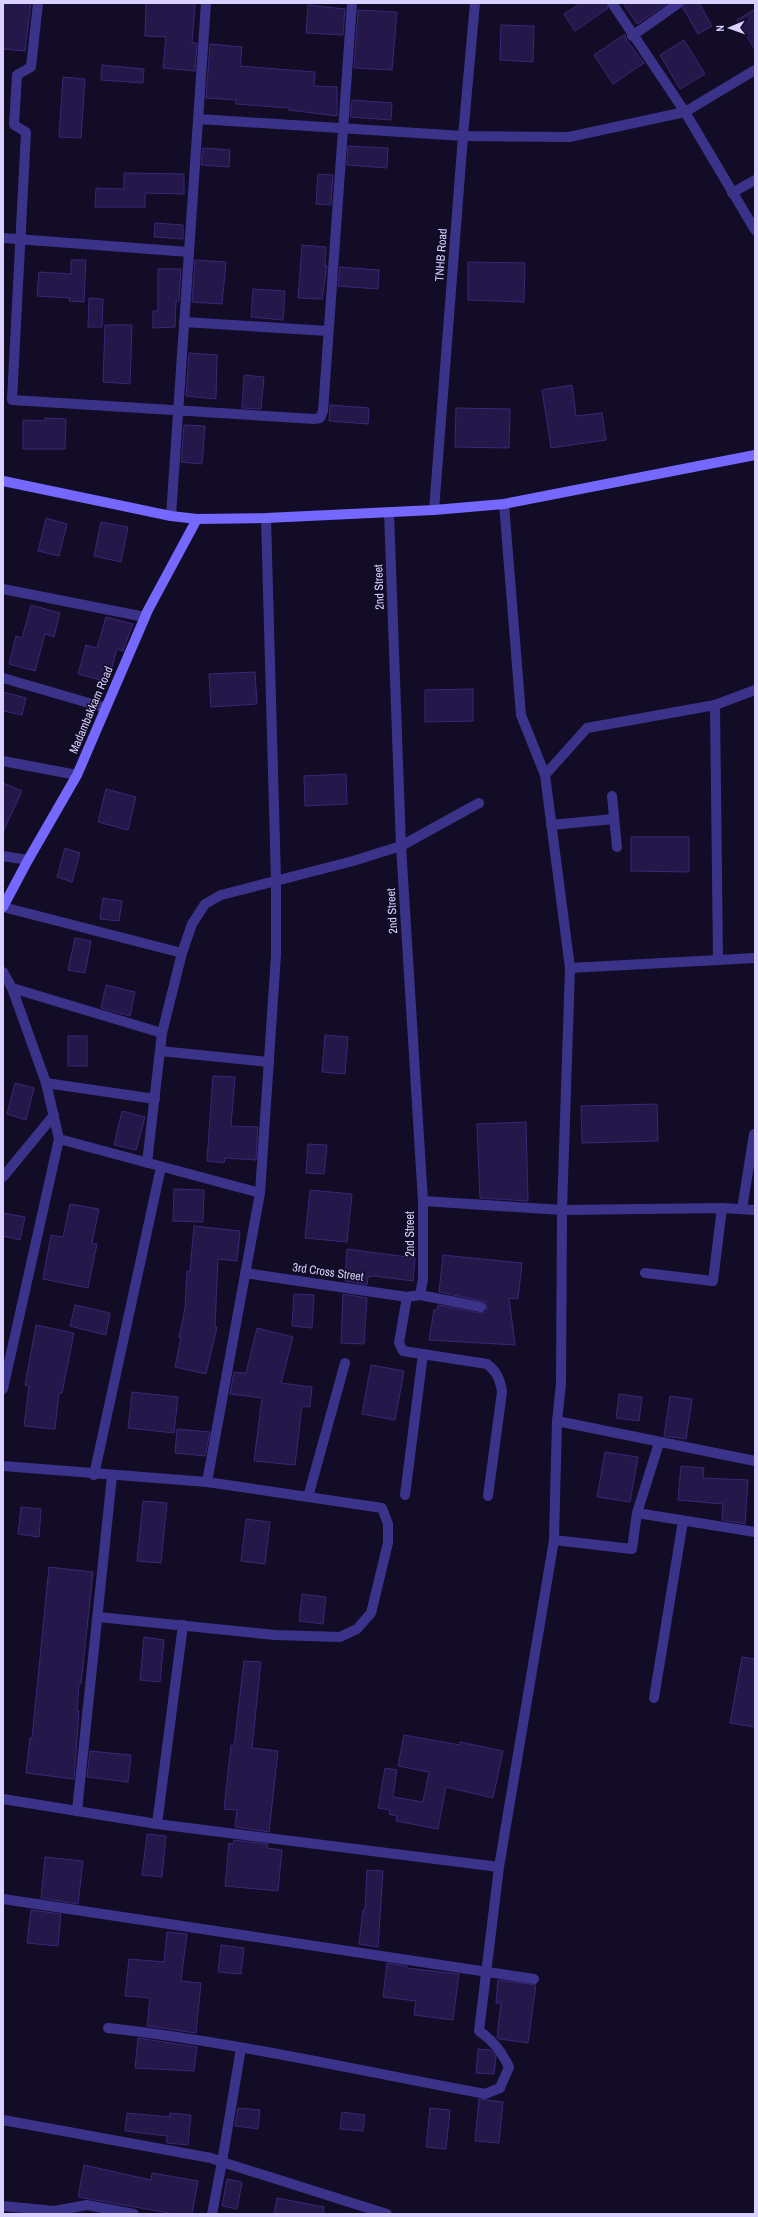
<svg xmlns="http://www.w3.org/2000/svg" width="758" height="2217" viewBox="0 0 758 2217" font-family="'Archivo Narrow',sans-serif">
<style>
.building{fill:#241749;stroke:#3b2777}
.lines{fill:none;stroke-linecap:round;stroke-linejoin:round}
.street{stroke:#3b3389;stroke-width:10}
.secondary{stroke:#7468ff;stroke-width:10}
.labels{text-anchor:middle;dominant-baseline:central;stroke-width:3;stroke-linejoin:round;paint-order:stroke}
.street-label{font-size:12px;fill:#d9d1ff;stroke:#120c26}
</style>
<rect width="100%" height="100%" fill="#120c26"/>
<g class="building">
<polygon points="3,3 31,3 25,51 3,49"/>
<polygon points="146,3 195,3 192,43 197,43 195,71 163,68 166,37 145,36"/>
<polygon points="581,3 606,3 608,8 575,31 564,14"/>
<polygon points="623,3 668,3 637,24"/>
<polygon points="685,3 699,3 712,26 698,34 683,8"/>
<polygon points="308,5 345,9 343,35 306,33"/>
<polygon points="755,9 755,50 737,20"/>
<polygon points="358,10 397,12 392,70 354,68"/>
<polygon points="501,25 534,26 533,62 500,60"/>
<polygon points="625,34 626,39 644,63 613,84 594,55"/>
<polygon points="684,40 705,74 680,89 660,55"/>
<polygon points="210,44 242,47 240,66 315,72 314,86 337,87 337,116 289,110 289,108 236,104 236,100 206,98"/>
<polygon points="102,65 144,69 143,83 101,80"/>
<polygon points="63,77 85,79 81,138 59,137"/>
<polygon points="352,100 392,103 391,120 350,117"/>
<polygon points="348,146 388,148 387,168 347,165"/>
<polygon points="203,148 230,150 229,167 201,165"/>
<polygon points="124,173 184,174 184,194 145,193 145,207 95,207 96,188 124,189"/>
<polygon points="318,174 333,175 331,205 316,204"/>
<polygon points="155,223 183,225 183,239 154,237"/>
<polygon points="302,245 326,247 325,266 327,266 322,299 298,298"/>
<polygon points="71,260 86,260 84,302 69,301 70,298 37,296 39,272 71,274"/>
<polygon points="195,260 226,262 222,304 192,302"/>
<polygon points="468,262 525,263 524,302 468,300"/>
<polygon points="340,267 379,270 378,289 338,286"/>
<polygon points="158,269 181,269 179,301 176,301 175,327 153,328 153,311 158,311"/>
<polygon points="253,289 285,291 283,320 251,317"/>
<polygon points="89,298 103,299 102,327 88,327"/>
<polygon points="105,325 132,325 130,384 103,382"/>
<polygon points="189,353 217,355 216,399 186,396"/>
<polygon points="244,375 264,377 261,409 242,408"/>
<polygon points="572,385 576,416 602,413 606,440 551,448 542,390"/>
<polygon points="330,405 369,408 368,424 329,421"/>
<polygon points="456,408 510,409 509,448 455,447"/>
<polygon points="45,418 66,419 65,449 23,449 23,420 45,421"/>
<polygon points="184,425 205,426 202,464 181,462"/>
<polygon points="46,518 67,524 59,556 38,551"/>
<polygon points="101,522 128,527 121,562 94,556"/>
<polygon points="31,605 60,613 54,637 45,634 35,671 9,664 16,636 22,638"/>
<polygon points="106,617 133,624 123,651 117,649 108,682 78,674 86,645 97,648"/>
<polygon points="255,672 257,704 211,707 209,674"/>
<polygon points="473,689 473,721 425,722 425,690"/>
<polygon points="3,692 26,698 22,715 3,711"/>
<polygon points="346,774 347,804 305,806 304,776"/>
<polygon points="3,783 22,791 3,832"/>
<polygon points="106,789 136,797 128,830 98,822"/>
<polygon points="631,837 689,837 689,872 631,871"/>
<polygon points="65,848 80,853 72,882 57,877"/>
<polygon points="103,898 122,901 119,921 100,919"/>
<polygon points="75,938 91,941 85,973 68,970"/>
<polygon points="106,985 135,992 130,1016 101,1008"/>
<polygon points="325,1035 348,1037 345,1074 322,1072"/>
<rect x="68" y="1036" width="19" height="30"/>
<polygon points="213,1076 235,1077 231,1126 258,1127 256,1160 225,1158 224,1163 207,1161"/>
<polygon points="15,1083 34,1088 26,1120 7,1114"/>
<polygon points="657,1104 658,1141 582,1143 581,1106"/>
<polygon points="122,1111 145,1117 136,1150 114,1145"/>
<polygon points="526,1122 528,1201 480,1198 477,1124"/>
<polygon points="308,1144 327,1145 324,1174 306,1173"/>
<polygon points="174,1189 204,1190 203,1222 173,1221"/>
<polygon points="310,1190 352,1194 347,1242 305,1238"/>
<polygon points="70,1204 99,1209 92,1243 97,1244 88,1288 43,1279 51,1235 63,1237"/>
<polygon points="3,1213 25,1217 20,1240 3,1236"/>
<polygon points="194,1226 240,1231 237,1261 218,1259 215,1327 217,1327 206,1374 175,1367 181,1338 179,1338 185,1308 187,1271 190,1271"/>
<polygon points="347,1249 415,1258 413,1281 374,1276 368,1277 367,1285 345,1281"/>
<polygon points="443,1255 522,1263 518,1299 509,1298 515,1345 429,1340 434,1310 437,1310 438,1305 480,1313 486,1312 487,1308 486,1302 482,1301 439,1292"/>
<polygon points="294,1294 314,1295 312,1328 292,1326"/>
<polygon points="343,1294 367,1298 364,1344 341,1343"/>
<polygon points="75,1305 110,1313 106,1335 70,1326"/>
<polygon points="36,1325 74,1333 62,1393 59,1393 55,1429 24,1426 29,1386 25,1385"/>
<polygon points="257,1328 293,1337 281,1383 312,1387 310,1407 302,1406 295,1465 254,1461 262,1398 230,1394 234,1372 246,1373"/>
<polygon points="371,1365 404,1371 395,1420 362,1414"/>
<polygon points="132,1392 178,1397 174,1433 128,1428"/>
<polygon points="619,1394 642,1397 639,1421 616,1418"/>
<polygon points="670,1396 692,1399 686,1439 664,1436"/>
<polygon points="177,1429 210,1432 205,1456 175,1453"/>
<polygon points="605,1452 638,1457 630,1502 597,1497"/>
<polygon points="681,1466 704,1468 703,1478 748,1480 745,1524 722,1520 723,1504 678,1500"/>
<polygon points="143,1501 167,1503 161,1563 137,1561"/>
<polygon points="21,1507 41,1509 39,1537 18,1534"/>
<polygon points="246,1519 270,1522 265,1564 241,1561"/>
<polygon points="49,1567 93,1572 81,1684 79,1684 77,1711 79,1711 74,1779 26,1773 30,1738 32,1738"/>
<polygon points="302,1594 326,1597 323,1624 299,1621"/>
<polygon points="144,1637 164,1640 160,1682 140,1680"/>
<polygon points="742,1657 755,1659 755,1727 730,1723"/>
<polygon points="244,1661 261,1662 252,1748 278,1751 269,1832 235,1827 237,1810 224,1809 231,1745 234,1746"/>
<polygon points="404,1735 460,1745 460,1742 503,1751 493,1798 446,1787 438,1829 396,1821 397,1816 389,1814 390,1810 378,1808 385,1768 397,1770 393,1797 423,1802 429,1772 398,1766"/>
<polygon points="90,1751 131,1755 128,1782 87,1777"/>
<polygon points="147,1834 166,1836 162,1877 142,1875"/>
<polygon points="234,1840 268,1844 267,1848 282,1850 278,1891 225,1886 229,1843 233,1844"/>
<polygon points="45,1857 83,1861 78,1904 41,1898"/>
<polygon points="367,1870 383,1871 378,1947 359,1944 363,1910 365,1910"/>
<polygon points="31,1910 61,1914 58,1946 27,1943"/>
<polygon points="167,1932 187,1934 181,1981 201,1983 196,2033 147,2026 150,1998 125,1996 129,1959 164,1962"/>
<polygon points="221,1945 244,1948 241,1974 218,1972"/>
<polygon points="387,1963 407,1966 407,1968 459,1974 453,2020 414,2015 416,2001 383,1997"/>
<polygon points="498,1980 536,1985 528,2043 499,2039 497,2037 501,2003 496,2003"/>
<polygon points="138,2038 197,2047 194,2071 135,2068"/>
<polygon points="478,2049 491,2050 496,2057 494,2074 476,2073"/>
<polygon points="479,2099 503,2102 499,2143 475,2141"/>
<polygon points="238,2108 260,2110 258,2129 235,2126"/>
<polygon points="430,2108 450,2110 446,2149 426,2147"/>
<polygon points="342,2112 365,2115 363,2131 340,2129"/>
<polygon points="127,2113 170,2117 170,2113 191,2115 188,2145 167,2143 167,2136 125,2131"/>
<polygon points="84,2165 151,2180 152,2173 198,2181 192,2214 175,2214 78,2197"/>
<polygon points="227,2179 242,2182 237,2209 222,2206"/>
<polygon points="277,2198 324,2207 323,2214 274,2214"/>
</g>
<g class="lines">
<g class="street">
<polyline points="38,3 31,67 17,75 14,125 26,132 12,400 314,419 320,418 323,411 352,3"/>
<polyline points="612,3 685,112 755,230"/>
<polyline points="632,36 679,3"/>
<polyline points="198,119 463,136 569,137 685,112 755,70"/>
<polyline points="732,193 755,180"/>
<polyline points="3,238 189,252"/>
<polyline points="184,322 328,331"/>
<polyline points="434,510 463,136 475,3"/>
<polyline points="171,516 206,3"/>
<polyline points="3,589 145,617"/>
<polyline points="3,678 106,708"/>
<polyline points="715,705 718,959"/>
<polyline points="3,761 77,775"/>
<polyline points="545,775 587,728 715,705 755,690"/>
<polyline points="612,796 617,847"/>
<polyline points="551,825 614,819"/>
<polyline points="3,856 28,860"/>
<polyline points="3,907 182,953 192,924 205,904 221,895 353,861 401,846 479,803"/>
<polyline points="570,968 755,958"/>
<polyline points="3,972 12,988 46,1083 59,1139 260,1193"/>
<polyline points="12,988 162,1033"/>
<polyline points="160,1051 269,1062"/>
<polyline points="46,1083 155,1099"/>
<polyline points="147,1163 162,1033 182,953"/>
<polyline points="3,1177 54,1115"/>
<polyline points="423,1201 562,1210 722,1208 755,1210"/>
<polyline points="742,1209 754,1134"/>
<polyline points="245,1273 407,1297 420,1295 423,1279 423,1201 401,846 389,512"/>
<polyline points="645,1273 713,1281 722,1208"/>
<polyline points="420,1295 481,1307"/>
<path d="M407,1297L399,1343L403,1351L487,1364C497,1372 500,1379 502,1392L488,1496"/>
<polyline points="3,1389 59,1139"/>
<polyline points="557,1421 755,1461"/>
<polyline points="3,1466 207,1482 382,1508 388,1524 388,1543 371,1613 357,1629 340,1637 275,1635 98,1617"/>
<polyline points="94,1475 161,1167"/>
<polyline points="207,1482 260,1193 276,955 276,880 266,518"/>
<polyline points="405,1495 423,1354"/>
<polyline points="308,1497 345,1363"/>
<polyline points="637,1513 755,1532"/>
<polyline points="554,1540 632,1549 637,1513 659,1443"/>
<polyline points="654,1698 683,1521"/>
<polyline points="3,1799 157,1824 499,1867"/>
<polyline points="77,1811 112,1476"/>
<polyline points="157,1824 183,1625"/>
<polyline points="3,1899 534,1979"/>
<path d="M108,2028C235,2042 360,2071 485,2094L500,2088L509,2067C502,2052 493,2040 479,2031L499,1867L554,1540L557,1421L561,1384L562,1210L570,968L545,775L521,715L504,504"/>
<polyline points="241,2048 222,2162 387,2214"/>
<polyline points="3,2120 211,2158 222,2162 212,2214"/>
<polyline points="3,2206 54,2211 87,2205 134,2214"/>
</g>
<g class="secondary">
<polyline points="3,481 171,516 197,519 266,518 434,510 504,504 755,455"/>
<polyline points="3,907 28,860 77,775 148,610 197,519"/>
</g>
</g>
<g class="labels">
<g class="street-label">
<text transform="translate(441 255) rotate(-86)">TNHB Road</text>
<text transform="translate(379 587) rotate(-92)">2nd Street</text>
<text transform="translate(91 710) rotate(-67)">Madambakkam Road</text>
<text transform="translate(392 911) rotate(-93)">2nd Street</text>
<text transform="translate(410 1234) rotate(-90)">2nd Street</text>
<text transform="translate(328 1272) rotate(8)">3rd Cross Street</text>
</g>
</g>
<rect width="758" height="2217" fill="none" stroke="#d9d1ff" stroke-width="8"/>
<g transform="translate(730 28) rotate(268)" stroke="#120c26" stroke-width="3" paint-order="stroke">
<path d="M0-3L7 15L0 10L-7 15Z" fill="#d9d1ff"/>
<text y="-6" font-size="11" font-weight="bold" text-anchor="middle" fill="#d9d1ff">N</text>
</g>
</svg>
